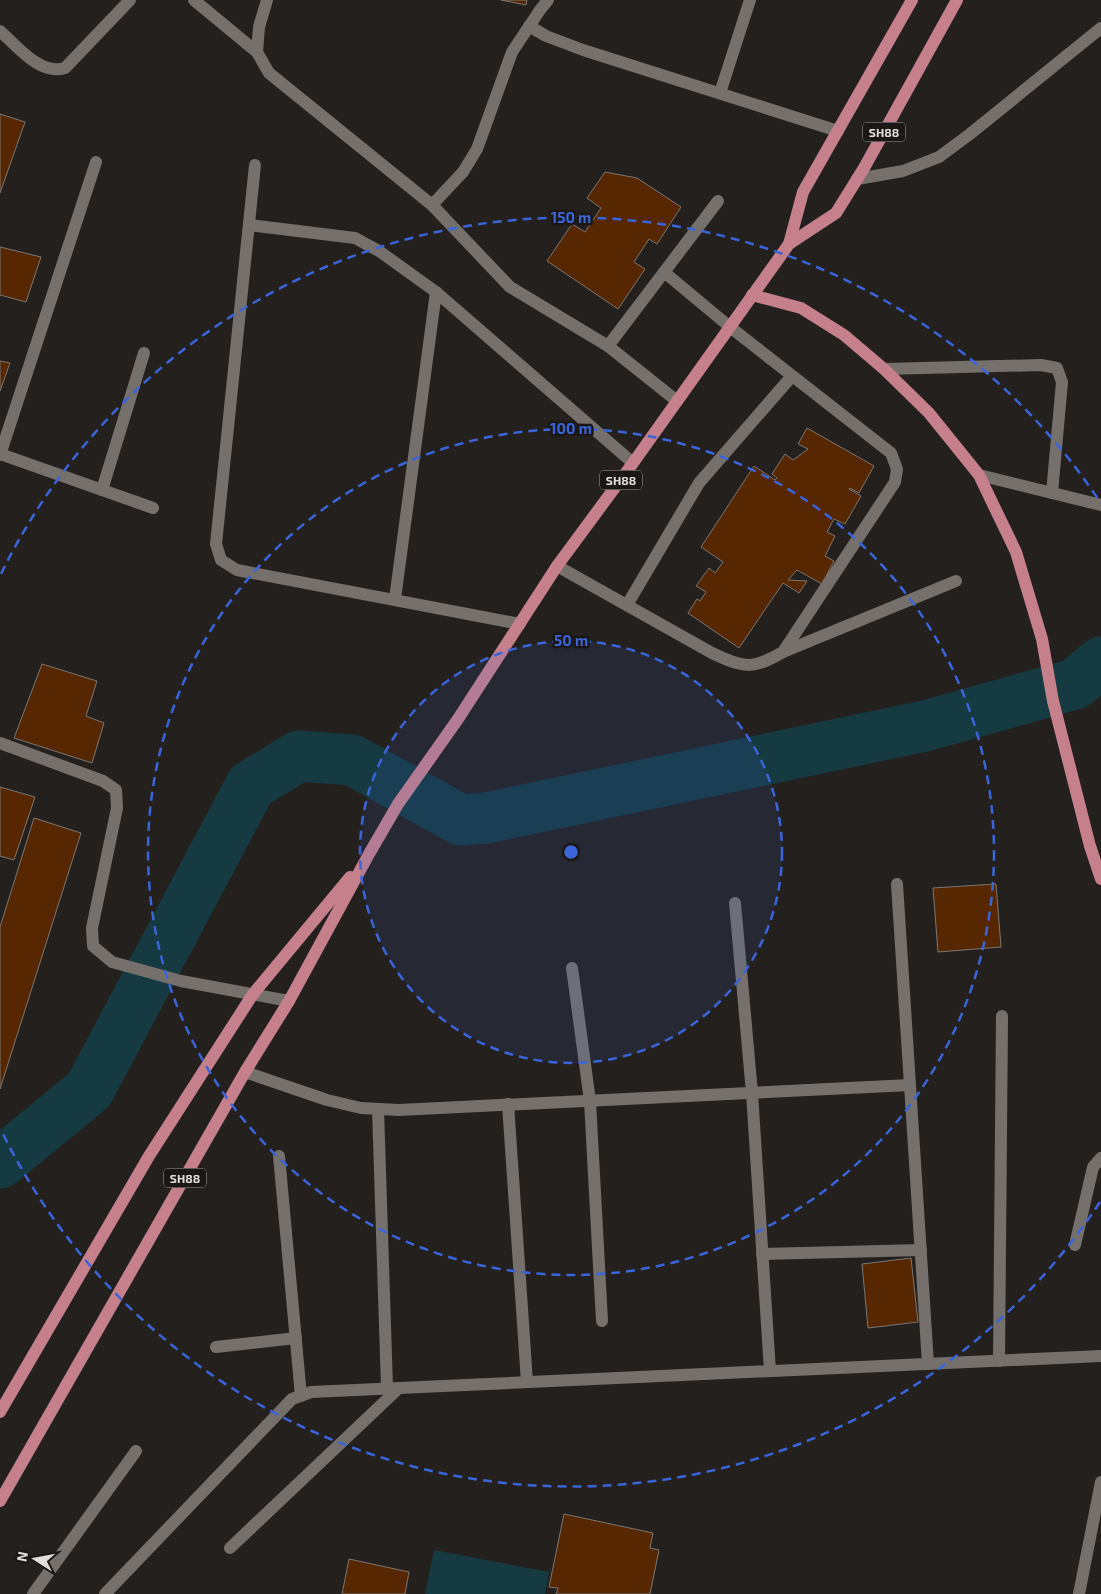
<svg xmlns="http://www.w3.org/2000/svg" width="1101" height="1594" viewBox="0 0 1101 1594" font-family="'Exo 2',sans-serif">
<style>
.water{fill:#163a41}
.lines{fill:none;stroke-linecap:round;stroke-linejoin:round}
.river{stroke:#163a41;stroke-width:51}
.building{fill:#562700;stroke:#7c7774}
.minor{stroke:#75706c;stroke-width:12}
.major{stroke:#c5808b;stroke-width:12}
.ring{fill:none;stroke:#3a64d9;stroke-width:2.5;stroke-dasharray:9 6}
.labels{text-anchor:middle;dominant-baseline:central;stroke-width:5;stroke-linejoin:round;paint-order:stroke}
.shield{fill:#1b1715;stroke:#a6a2a0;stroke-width:1}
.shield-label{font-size:12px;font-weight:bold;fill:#e1dedc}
.centre{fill:#3a64d9;stroke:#1b1715;stroke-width:2.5}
.ring-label{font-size:15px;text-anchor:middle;font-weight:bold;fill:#3a64d9;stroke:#1b1715;stroke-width:5;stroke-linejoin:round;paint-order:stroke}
</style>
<rect width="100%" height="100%" fill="#24201e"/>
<polygon class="water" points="434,1550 549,1572 545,1594 425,1594"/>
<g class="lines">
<polyline class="river" points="0,1163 89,1090 251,785 299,756 352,760 461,820 486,818 925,726 1075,684 1101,662"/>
</g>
<g class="building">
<polygon points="501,0 527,0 526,5"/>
<polygon points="0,114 25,122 0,193"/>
<polygon points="605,172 637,178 681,207 657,244 649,239 634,262 645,269 618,309 547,261 572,224 585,232 601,208 587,198"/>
<polygon points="0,247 41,257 26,302 0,295"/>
<polygon points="0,361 10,363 0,391"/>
<polygon points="807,428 874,466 859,493 850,488 849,489 861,496 845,524 834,519 827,532 835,536 825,556 834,561 822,584 797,570 788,580 807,581 799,593 783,583 739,648 688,613 697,599 700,601 706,592 696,586 709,568 715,573 723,562 701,547 754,466 775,480 777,478 772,474 785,454 793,460 808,449 798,444"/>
<polygon points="42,664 97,681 86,716 104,723 92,763 14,738"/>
<polygon points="0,787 35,797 14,860 0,856"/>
<polygon points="34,818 81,833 0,1089 0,927"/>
<polygon points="996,884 1001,947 938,952 933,888"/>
<polygon points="911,1258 918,1322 868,1328 862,1264"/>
<polygon points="564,1514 653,1533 650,1548 659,1550 650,1594 556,1594 558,1588 549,1587"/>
<polygon points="349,1559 409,1572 405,1594 342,1594"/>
</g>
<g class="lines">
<g class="minor">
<polyline points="194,0 257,52"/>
<polyline points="267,0 259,27 257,52 269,73 432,205 510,287 608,346 677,401"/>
<polyline points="529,26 546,36 583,50 838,131"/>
<path d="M0,31C17,46 40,76 65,68L130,0"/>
<polyline points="720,93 750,0"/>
<polyline points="255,165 216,544 221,560 237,570 520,624"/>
<polyline points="857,179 903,171 939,157 970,134 1101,28"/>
<polyline points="432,205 463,172 477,149 512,52 540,10 548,0"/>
<polyline points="249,225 355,238 379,251 436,292 633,463"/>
<polyline points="608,346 718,201"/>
<polyline points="884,369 1041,365 1057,368 1062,382 1052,493"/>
<polyline points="0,454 153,508"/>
<polyline points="0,455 96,162"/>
<polyline points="979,475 1101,505"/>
<polyline points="102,490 144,353"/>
<path d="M557,566L712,653C744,668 752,670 783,652L895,482L897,469L891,453L730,327L664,272"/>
<polyline points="395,599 436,292"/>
<polyline points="627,605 699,483 792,376"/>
<polyline points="783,652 956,581"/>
<polyline points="0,743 103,781 116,790 117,808 92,928 93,946 112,962 181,981 289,1001"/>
<polyline points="897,884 928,1364"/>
<polyline points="735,903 752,1093 770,1371"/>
<polyline points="572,968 590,1101 602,1321"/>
<polyline points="245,1072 327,1100 361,1108 399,1110 910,1085"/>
<polyline points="508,1104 527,1382"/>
<polyline points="378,1109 387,1388"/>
<polyline points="279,1156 301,1396"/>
<polyline points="1075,1245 1093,1167 1101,1158"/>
<polyline points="762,1254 921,1250"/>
<polyline points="216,1347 296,1338"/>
<polyline points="999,1361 1002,1016"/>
<polyline points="230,1548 399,1388"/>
<polyline points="33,1594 136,1451"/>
<polyline points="105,1594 292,1399 311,1392 1101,1356"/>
<polyline points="1079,1594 1101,1482"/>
</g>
<g class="major">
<polyline points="789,244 836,213 864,168 957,0"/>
<polyline points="752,295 801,308 844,335 884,369 929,413 979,475 1016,552 1042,639 1053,701 1090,846 1101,879"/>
<polyline points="0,1412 149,1156 253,994 350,877"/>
<polyline points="0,1501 245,1072 289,1001 369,854 398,804 458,719 557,566 633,463 789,244 803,192 912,0"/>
</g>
</g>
<circle cx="571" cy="852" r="211" fill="#3a64d9" fill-opacity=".12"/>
<g class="ring">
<circle cx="571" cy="852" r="211"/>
<circle cx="571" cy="852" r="423"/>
<path d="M1100 1202A634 634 0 0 1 1 1130M1 574A634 634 0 0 1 1100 502"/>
</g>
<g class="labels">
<g class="shield">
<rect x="863" y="122.5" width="42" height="19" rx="4"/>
<rect x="600" y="470.5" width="42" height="19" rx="4"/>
<rect x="164" y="1168.5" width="42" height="19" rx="4"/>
</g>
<g class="shield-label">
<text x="884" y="132">SH88</text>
<text x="621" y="480">SH88</text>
<text x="185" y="1178">SH88</text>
</g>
</g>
<circle cx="571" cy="852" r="8" class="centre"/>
<g class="ring-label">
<text x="571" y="223">150 m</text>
<text x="571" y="434">100 m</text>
<text x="571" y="646">50 m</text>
</g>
<g transform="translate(35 1559) rotate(281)" stroke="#1b1715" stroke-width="4" paint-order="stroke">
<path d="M0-4L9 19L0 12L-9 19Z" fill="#e1dedc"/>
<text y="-8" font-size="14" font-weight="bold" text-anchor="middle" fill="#e1dedc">N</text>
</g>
</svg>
